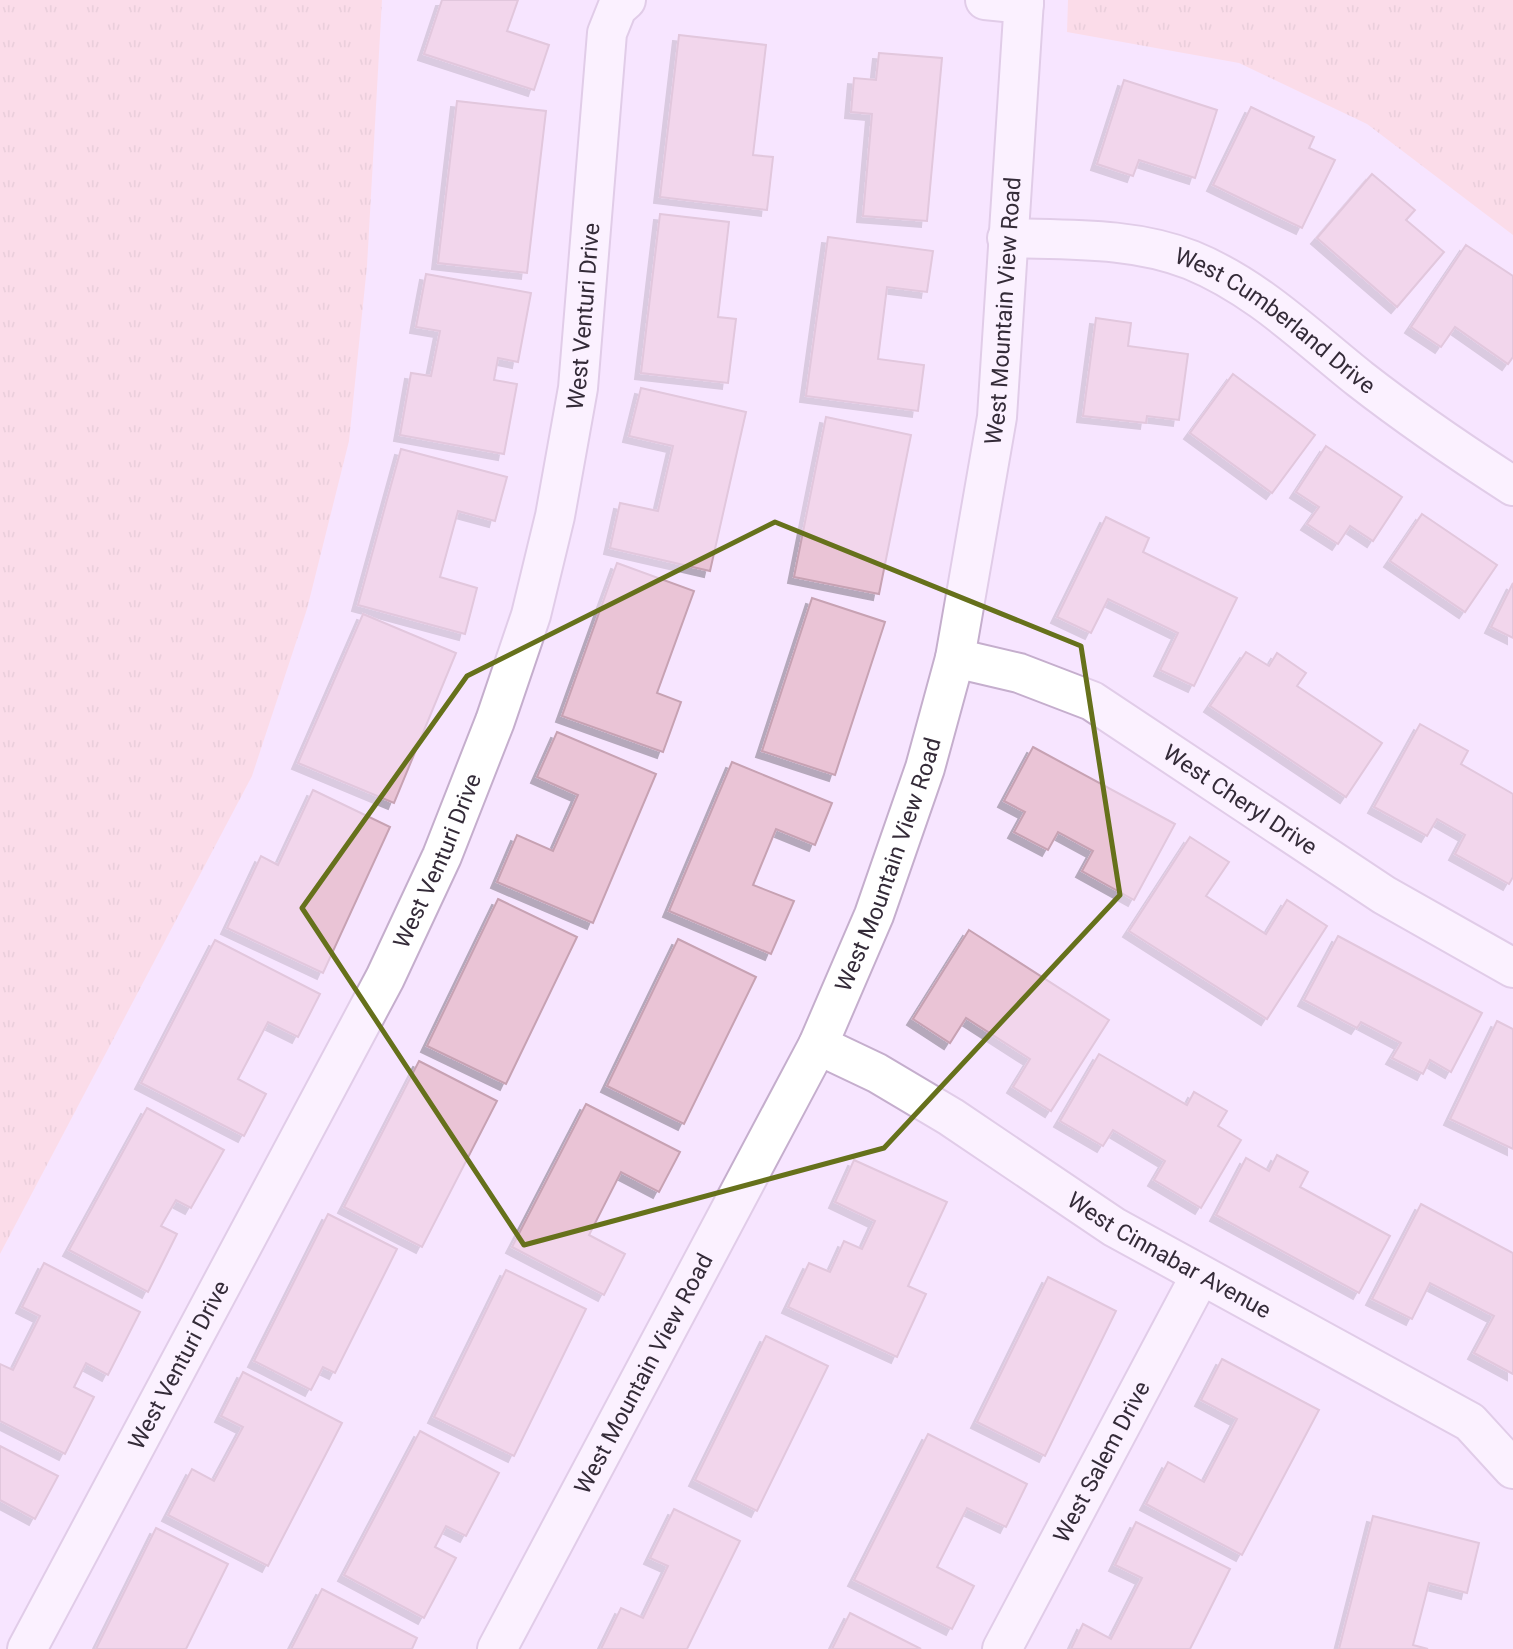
<svg xmlns="http://www.w3.org/2000/svg" width="1513" height="1649" viewBox="0 0 1513 1649" font-family="Roboto,sans-serif">
<style>
.grass{fill:url(#grass-tufts)}
.building{fill:#eac4d6;stroke:#c7a2b3;stroke-width:2;filter:url(#shadow)}
.lines{fill:none;stroke-linecap:round;stroke-linejoin:round}
.minor-casing{stroke:#c5aecd;stroke-width:42}
.minor{stroke:#fff;stroke-width:38}
.marked{fill:none;stroke:#66711b;stroke-width:5;stroke-linejoin:round}
.labels{text-anchor:middle;dominant-baseline:central;stroke-width:5;stroke-linejoin:round;paint-order:stroke}
.street-label{font-size:23px;fill:#342b38;stroke:#fcf8fe}
</style>
<defs>
<pattern id="grass-tufts" width="24" height="20" patternUnits="userSpaceOnUse" patternTransform="scale(1.75)"><rect width="24" height="20" fill="#ffd1cf"/><path d="M3 7l-1-3M5 7V3M7 7l1-3M15 17l-1-3M17 17v-4M19 17l1-3" fill="none" stroke="#dbb4b2"/></pattern>
<filter id="shadow"><feDropShadow dx="-6" dy="6" stdDeviation="0" flood-color="#0004"/></filter>
</defs>
<rect width="100%" height="100%" fill="#f7e5ff"/>
<g class="grass">
<polygon points="0,0 382,0 367,266 349,441 307,609 252,776 0,1254"/>
<polygon points="1068,0 1513,0 1513,235 1367,124 1239,63 1067,32"/>
</g>
<g class="building">
<polygon points="442,0 518,0 507,31 549,45 534,90 424,54"/>
<polygon points="679,35 766,45 753,155 773,157 767,210 660,197"/>
<polygon points="879,53 942,58 927,221 863,216 872,114 851,112 854,78 876,80"/>
<polygon points="1124,80 1217,110 1195,178 1139,160 1133,176 1097,164"/>
<polygon points="457,101 546,111 527,273 438,263"/>
<polygon points="1251,107 1314,137 1309,148 1335,160 1302,228 1213,185"/>
<polygon points="1372,174 1415,210 1406,220 1444,252 1397,307 1317,238"/>
<polygon points="660,214 729,222 718,317 736,319 728,383 641,373"/>
<polygon points="828,237 933,251 927,292 887,287 878,359 924,365 918,411 806,396"/>
<polygon points="1466,245 1513,276 1513,357 1508,364 1455,327 1441,347 1411,327"/>
<polygon points="426,274 531,293 518,362 498,358 494,380 517,384 504,454 400,435 411,373 431,376 440,331 416,327"/>
<polygon points="1096,318 1131,323 1128,346 1188,354 1179,420 1147,416 1146,423 1083,416"/>
<polygon points="1233,374 1315,435 1272,493 1190,433"/>
<polygon points="641,388 746,412 710,571 610,548 620,503 658,511 673,446 629,436"/>
<polygon points="826,417 911,435 879,594 794,577"/>
<polygon points="1326,446 1402,497 1373,541 1350,526 1338,544 1307,524 1319,507 1296,492"/>
<polygon points="401,449 507,477 495,521 458,511 440,577 477,588 465,634 358,605"/>
<polygon points="1422,514 1497,565 1465,612 1390,561"/>
<polygon points="1106,517 1149,538 1143,552 1237,598 1194,686 1160,670 1178,633 1108,599 1091,633 1057,617"/>
<polygon points="617,563 694,591 657,693 681,702 663,752 562,716"/>
<polygon points="1513,583 1513,638 1491,627"/>
<polygon points="812,598 885,622 835,775 762,751"/>
<polygon points="363,614 456,653 394,803 298,763"/>
<polygon points="1246,652 1269,666 1277,653 1306,673 1297,686 1382,743 1346,797 1210,706"/>
<polygon points="1420,724 1468,751 1461,764 1513,794 1513,877 1509,884 1455,854 1465,835 1437,819 1427,836 1374,807"/>
<polygon points="557,732 656,774 593,923 497,882 517,835 553,851 578,795 537,777"/>
<polygon points="1033,747 1175,824 1134,900 1082,871 1093,851 1058,832 1048,850 1014,832 1025,812 1004,801"/>
<polygon points="732,762 832,803 815,845 776,829 753,885 794,901 771,954 669,911"/>
<polygon points="313,790 390,827 323,973 227,928 261,856 278,865"/>
<polygon points="1190,837 1229,862 1206,896 1266,934 1287,900 1327,926 1267,1019 1129,931"/>
<polygon points="498,899 577,937 506,1084 427,1046"/>
<polygon points="969,930 1109,1020 1051,1111 1013,1087 1030,1059 966,1018 950,1043 913,1019"/>
<polygon points="1338,936 1482,1013 1451,1072 1430,1060 1423,1074 1392,1058 1401,1043 1361,1022 1357,1028 1304,1000"/>
<polygon points="678,939 756,977 684,1124 607,1086"/>
<polygon points="215,940 320,994 298,1037 268,1022 238,1079 266,1094 244,1136 141,1083"/>
<polygon points="1497,1021 1513,1029 1513,1149 1450,1119"/>
<polygon points="1099,1054 1187,1105 1194,1092 1227,1111 1218,1126 1241,1140 1201,1208 1154,1180 1165,1161 1113,1130 1103,1146 1060,1121"/>
<polygon points="419,1061 497,1101 422,1247 344,1207"/>
<polygon points="586,1104 680,1152 659,1192 621,1172 589,1235 625,1254 604,1295 512,1247"/>
<polygon points="147,1108 224,1150 191,1208 176,1200 161,1226 177,1234 148,1292 69,1250"/>
<polygon points="1277,1155 1308,1172 1300,1187 1390,1236 1359,1293 1216,1215 1246,1158 1269,1171"/>
<polygon points="854,1160 947,1202 908,1286 926,1294 897,1357 788,1307 809,1263 830,1272 844,1241 862,1249 875,1221 835,1202"/>
<polygon points="1421,1204 1513,1253 1513,1374 1474,1353 1494,1316 1430,1283 1412,1319 1372,1299"/>
<polygon points="328,1214 397,1249 335,1373 323,1367 311,1390 254,1361"/>
<polygon points="44,1263 140,1312 108,1375 86,1363 74,1387 94,1397 65,1454 0,1421 0,1364 13,1370 40,1316 22,1307"/>
<polygon points="506,1270 586,1309 514,1456 434,1417"/>
<polygon points="1048,1277 1116,1311 1045,1456 977,1422"/>
<polygon points="766,1336 828,1366 757,1511 695,1480"/>
<polygon points="1222,1359 1319,1410 1242,1555 1146,1504 1168,1462 1204,1482 1237,1419 1201,1400"/>
<polygon points="243,1372 342,1423 268,1566 168,1515 192,1469 214,1481 243,1427 221,1416"/>
<polygon points="420,1431 499,1473 466,1536 446,1526 435,1547 456,1558 424,1618 344,1575"/>
<polygon points="928,1434 1027,1484 1006,1527 967,1508 937,1567 974,1586 952,1629 854,1580"/>
<polygon points="0,1446 58,1476 35,1519 0,1500"/>
<polygon points="674,1509 740,1541 687,1649 601,1649 621,1608 643,1618 668,1566 650,1558"/>
<polygon points="1373,1516 1479,1543 1467,1593 1429,1583 1413,1645 1428,1649 1339,1649"/>
<polygon points="1136,1522 1230,1569 1190,1649 1071,1649 1083,1624 1111,1639 1142,1578 1115,1565"/>
<polygon points="156,1528 228,1564 186,1649 96,1649"/>
<polygon points="322,1589 417,1638 412,1649 291,1649"/>
<polygon points="850,1613 921,1649 832,1649"/>
</g>
<g class="lines">
<defs>
<g id="minor">
<polyline points="985,0 1024,4"/>
<path id="s1" d="M1007,238C1068,240 1133,237 1191,260C1257,287 1306,336 1360,379C1410,418 1460,452 1513,486"/>
<path id="s2" d="M955,658L1019,673L1092,701L1384,895L1513,968"/>
<path id="s3" d="M818,1045L877,1073L951,1117L1114,1227L1470,1422L1513,1469"/>
<path id="s4" d="M27,1649L385,978L442,856L495,721L531,615L555,516L578,388L607,33L617,8L626,0"/>
<path id="s5" d="M497,1649L818,1045L874,915L925,768L955,658L997,417L1024,0"/>
<path id="s6" d="M1002,1649L1200,1276"/>
</g>
</defs>
<use href="#minor" class="minor-casing"/>
<use href="#minor" class="minor"/>
</g>
<path d="M0 0H1513V1649H0ZM775,522L1081,646L1120,895L884,1148L524,1245L302,908L467,676Z" fill="#f7e5ff" fill-opacity=".55" fill-rule="evenodd"/>
<path class="marked" d="M775,522L1081,646L1120,895L884,1148L524,1245L302,908L467,676Z"/>
<g class="labels">
<g class="street-label">
<text stroke="none"><textPath href="#s5" startOffset="1446">West Mountain View Road</textPath></text>
<text stroke="none"><textPath href="#s4" startOffset="1456">West Venturi Drive</textPath></text>
<text stroke="none"><textPath href="#s1" startOffset="290">West Cumberland Drive</textPath></text>
<text stroke="none"><textPath href="#s2" startOffset="322">West Cheryl Drive</textPath></text>
<text stroke="none"><textPath href="#s4" startOffset="889">West Venturi Drive</textPath></text>
<text stroke="none"><textPath href="#s5" startOffset="878">West Mountain View Road</textPath></text>
<text stroke="none"><textPath href="#s3" startOffset="410">West Cinnabar Avenue</textPath></text>
<text stroke="none"><textPath href="#s4" startOffset="322">West Venturi Drive</textPath></text>
<text stroke="none"><textPath href="#s5" startOffset="312">West Mountain View Road</textPath></text>
<text stroke="none"><textPath href="#s6" startOffset="212">West Salem Drive</textPath></text>
</g>
</g>
</svg>
